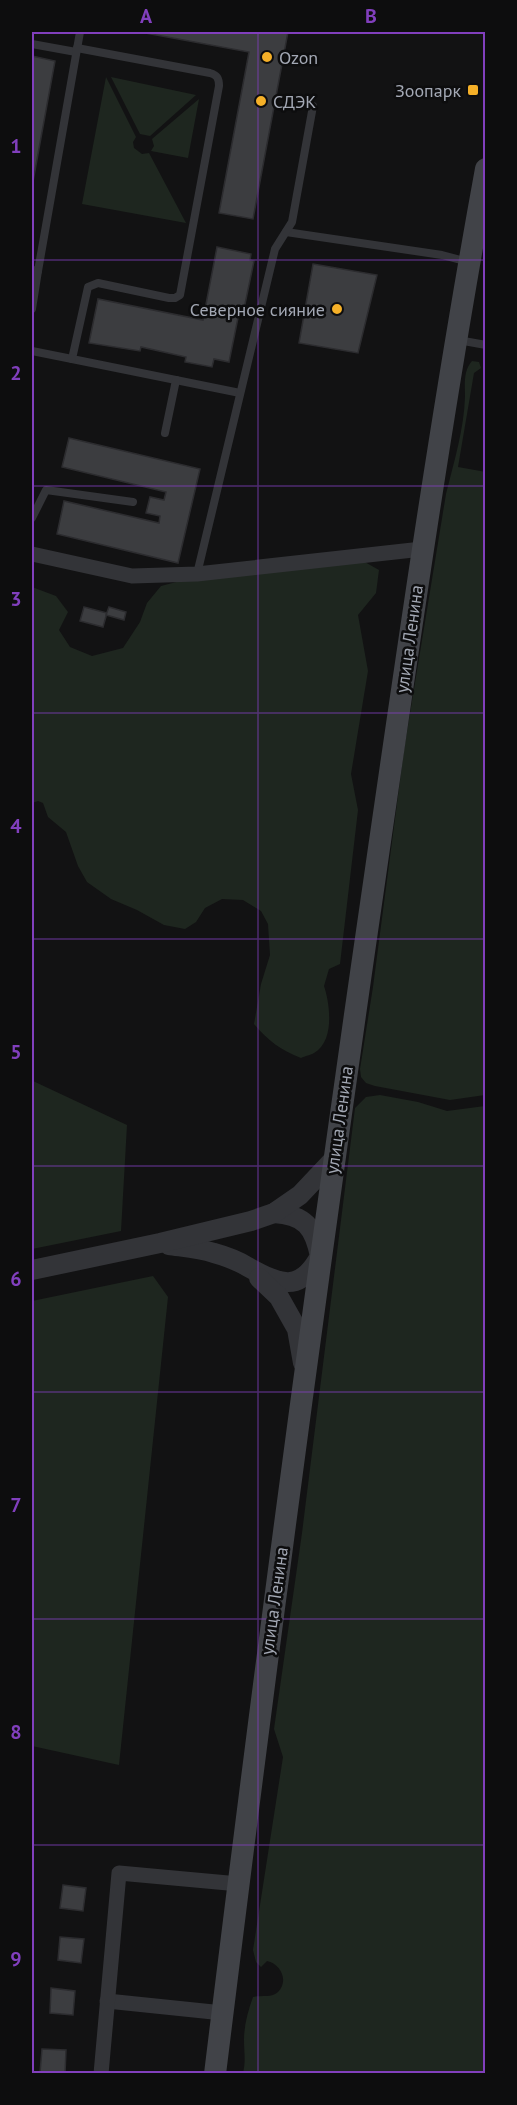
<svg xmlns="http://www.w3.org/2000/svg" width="517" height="2105" viewBox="0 0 517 2105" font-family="'PT Sans',sans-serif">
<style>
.green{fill:#1e261f}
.building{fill:#3c3d40;stroke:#2c2c2f;stroke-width:1.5}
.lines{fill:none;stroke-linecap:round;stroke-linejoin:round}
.service{stroke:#333438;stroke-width:8}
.minor{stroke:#333438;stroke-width:15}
.tertiary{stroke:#333438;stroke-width:20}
.secondary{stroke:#414348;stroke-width:22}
.grid{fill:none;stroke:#813fbd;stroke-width:1.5;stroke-opacity:0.55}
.poi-dot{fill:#f5b028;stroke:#0d0d0e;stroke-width:2}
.labels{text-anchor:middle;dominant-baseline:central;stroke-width:5;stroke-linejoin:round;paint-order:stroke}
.poi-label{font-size:18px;fill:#a3a8b4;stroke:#0d0d0e;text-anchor:start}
.street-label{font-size:18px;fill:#a3a8b4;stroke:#0d0d0e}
.neatline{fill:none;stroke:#813fbd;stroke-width:2}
.grid-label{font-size:20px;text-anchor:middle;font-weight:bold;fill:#813fbd}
</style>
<rect width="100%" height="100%" fill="#121213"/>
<g class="green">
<polygon points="106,77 136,137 133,142 134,148 142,154 149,153 186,223 82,204"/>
<polygon points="111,77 196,95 150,136 140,134"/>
<polygon points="199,99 188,158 151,151 154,146 152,139"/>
<path d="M472,361L479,362L481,368L474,373L458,467L486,472L485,1095L450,1100L375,1086L366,1083L361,1077L360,1069L373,987L404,750L446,494C454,462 464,429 465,397C465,385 463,371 472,361Z"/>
<path d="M363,561L379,570L376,593L358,615L368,671L351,774L358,810L340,964L329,969L324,986C330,1004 335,1041 314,1053C311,1055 305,1056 301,1058C281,1050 268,1041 254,1024L261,984L270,955L268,924L261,911L243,900L222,899L205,908L196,922L185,929L164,925L137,910L111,899L87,882L78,866L66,832L48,817L43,803L38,801L32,803V587L56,596L68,612L59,630L70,647L92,656L123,648L140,622L147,603L161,586L203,575Z"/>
<polygon points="32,1076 33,1081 127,1125 121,1231 32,1249"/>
<path d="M380,1095L418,1102L447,1111L485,1106V2073H243C246,2061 244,2052 244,2040C244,2025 248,2011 253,1997C261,1995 272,1998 278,1992C289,1981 281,1964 267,1961L261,1967L256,1962L253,1950L283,1757L274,1729L302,1533L355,1108L366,1097Z"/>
<polygon points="153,1276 168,1297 119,1765 32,1746 32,1301"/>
</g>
<g class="building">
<polygon points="140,32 288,32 253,219 219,213 249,52"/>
<polygon points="32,56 55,61 32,187"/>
<polygon points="217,247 251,254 250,260 254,261 244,309 240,308 229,362 214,359 212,367 185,362 186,357 141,347 140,351 89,343 98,299 203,320"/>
<polygon points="313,264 377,275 358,353 299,343"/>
<polygon points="69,438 200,469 178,563 57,534 64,501 159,523 160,516 146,513 150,497 164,500 166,492 62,467"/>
<polygon points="84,607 107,613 103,627 80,621"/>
<polygon points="109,607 126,612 124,620 106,615"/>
<polygon points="63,1885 86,1888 83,1911 60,1908"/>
<polygon points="60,1937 84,1939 81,1963 58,1960"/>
<polygon points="51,1988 75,1991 73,2015 50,2013"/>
<polygon points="42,2049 66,2050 65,2074 40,2073"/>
</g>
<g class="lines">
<g class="service">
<polyline points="32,44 76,52"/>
<path d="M77,48L210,73C217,75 219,78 219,86L180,295L175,298H169L98,283L88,287L72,359L240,393"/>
<polyline points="286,232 442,255 468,262"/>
<polyline points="32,270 38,271 80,32"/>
<polyline points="32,309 38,271"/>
<polyline points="458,340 486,345"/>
<polyline points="32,351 72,359"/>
<polyline points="165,433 176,380"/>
<polyline points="32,518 46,490 133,502"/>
<polyline points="197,574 275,249 292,222 313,106"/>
</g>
<g class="minor">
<polyline points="32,554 132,576 197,574 422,549"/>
<polyline points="107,2001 223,2013"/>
<polyline points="101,2074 119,1873 239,1884"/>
</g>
<g class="tertiary">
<path d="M169,1245C183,1247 200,1248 214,1253C225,1256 238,1261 248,1267C279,1284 300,1294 320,1256C314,1227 305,1215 274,1213"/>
<polyline points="32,1270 160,1243 251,1221 274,1213 300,1195 333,1160"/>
<polyline points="259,1278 279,1297 297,1329 303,1363"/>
</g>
<path class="secondary" d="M215,2074C264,1674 317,1274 375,876C409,640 443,404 486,169"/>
</g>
<path class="grid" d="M258,32V2074M32,260H486M32,486H486M32,713H486M32,939H486M32,1166H486M32,1392H486M32,1619H486M32,1845H486"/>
<g class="poi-dot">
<circle cx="267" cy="57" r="6"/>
<rect x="467" y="84" width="12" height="12" rx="3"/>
<circle cx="261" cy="101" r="6"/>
<circle cx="337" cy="309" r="6"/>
</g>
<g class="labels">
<g class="poi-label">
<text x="279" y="57">Ozon</text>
<text x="461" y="90" text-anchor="end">Зоопарк</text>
<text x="273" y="101">СДЭК</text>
<text x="325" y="309" text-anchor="end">Северное сияние</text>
</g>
<g class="street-label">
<text transform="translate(409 639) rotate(-82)">улица Ленина</text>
<text transform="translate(339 1120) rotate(-82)">улица Ленина</text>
<text transform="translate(274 1601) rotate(-82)">улица Ленина</text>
</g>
</g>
<rect width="517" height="2105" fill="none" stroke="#0d0d0e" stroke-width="66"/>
<rect x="33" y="33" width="451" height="2039" class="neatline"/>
<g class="grid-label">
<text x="146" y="23">A</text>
<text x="371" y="23">B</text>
<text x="16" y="153">1</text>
<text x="16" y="380">2</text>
<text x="16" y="606">3</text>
<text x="16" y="833">4</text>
<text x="16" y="1059">5</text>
<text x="16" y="1286">6</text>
<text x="16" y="1512">7</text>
<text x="16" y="1739">8</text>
<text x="16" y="1966">9</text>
</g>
</svg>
